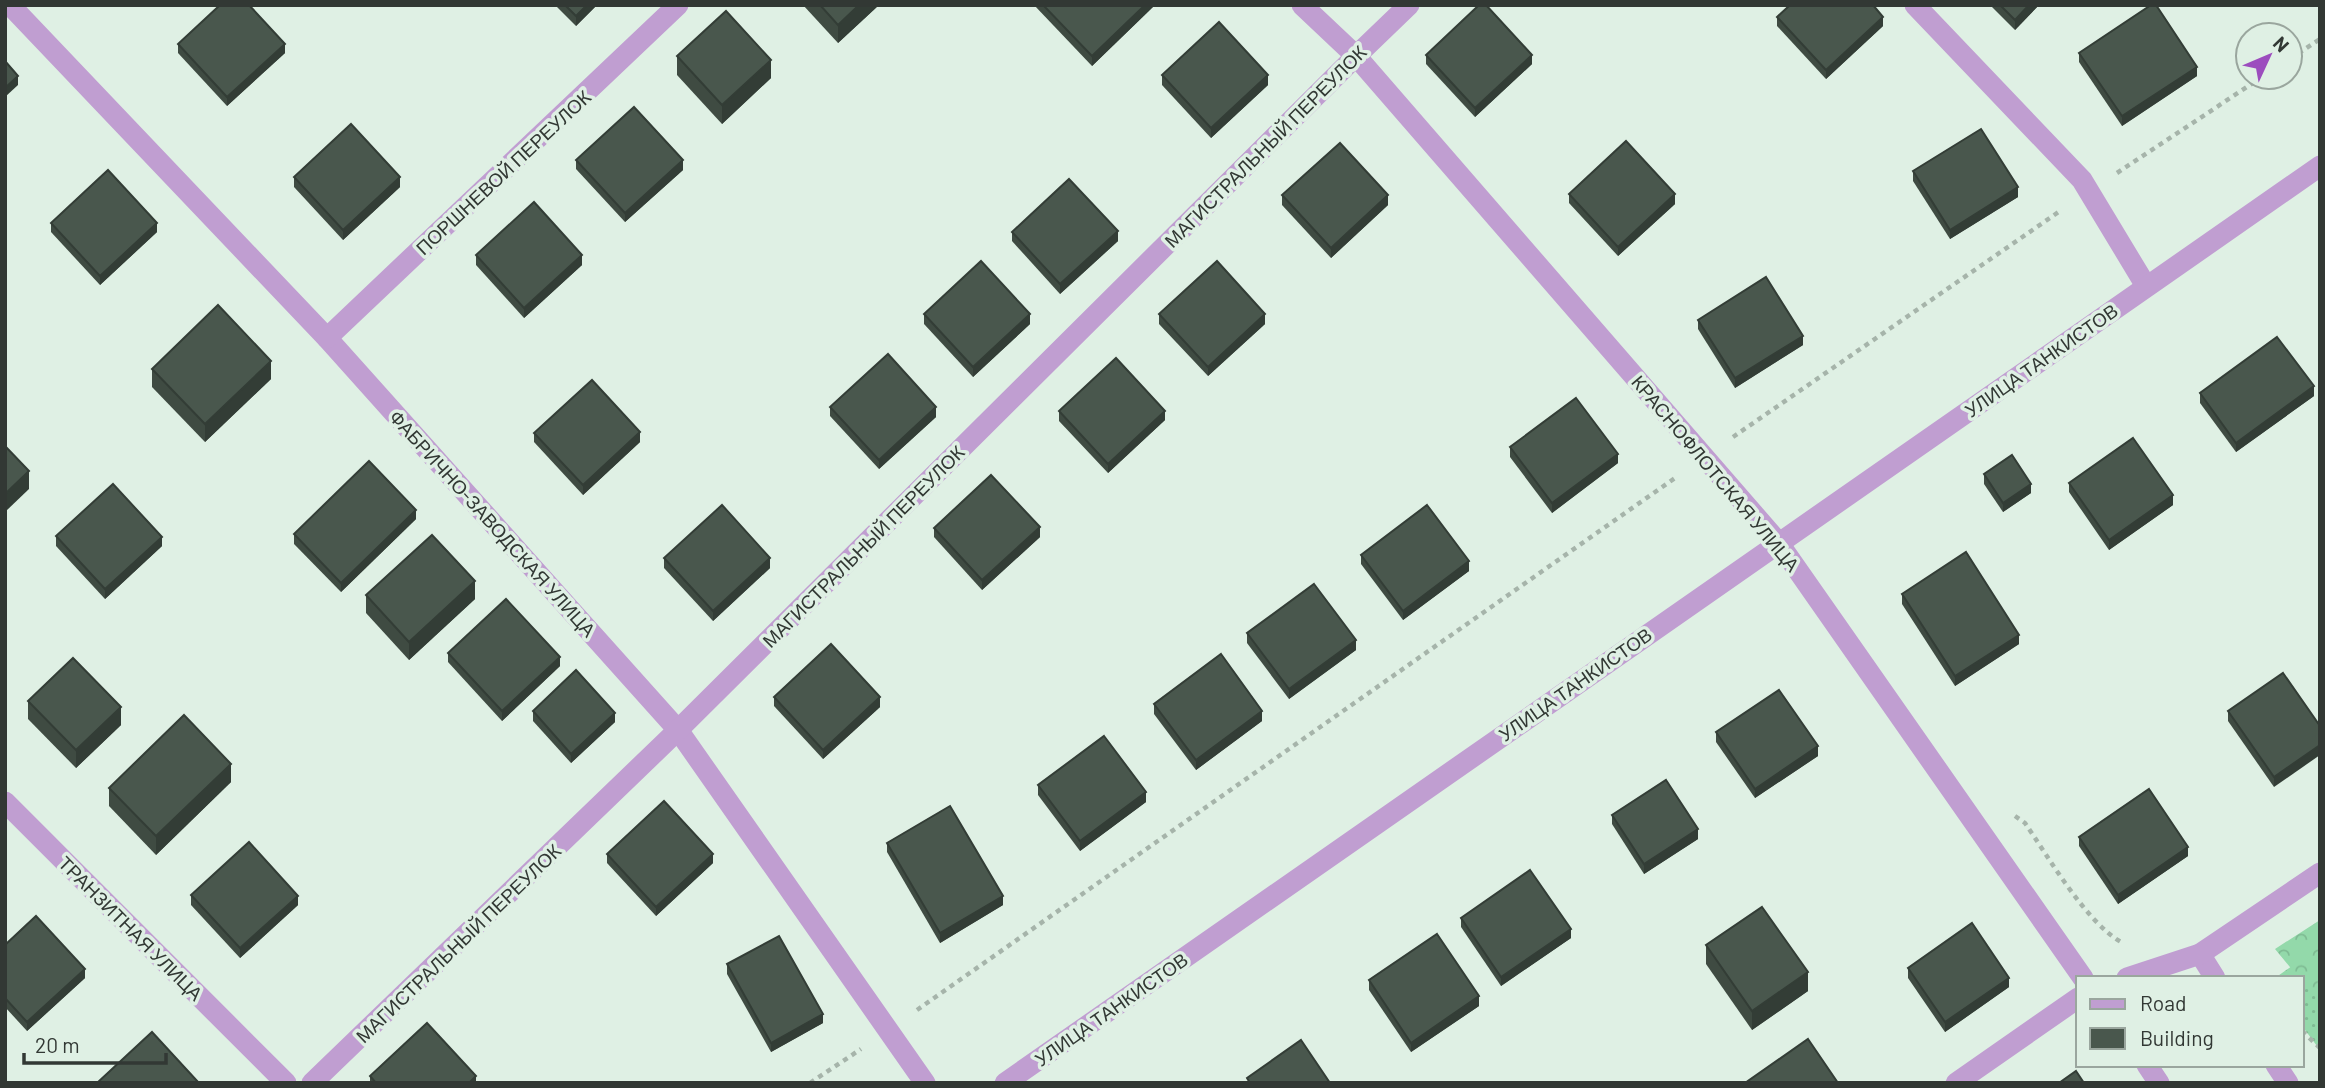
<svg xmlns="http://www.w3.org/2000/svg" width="2325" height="1088" viewBox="0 0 2325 1088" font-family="Barlow,sans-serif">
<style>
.grass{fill:url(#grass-dots)}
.forest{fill:url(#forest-crowns)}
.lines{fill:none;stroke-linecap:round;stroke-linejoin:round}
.path{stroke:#a6b4aa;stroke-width:4.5;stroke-dasharray:5 5;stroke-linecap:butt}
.minor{stroke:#c09ed1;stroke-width:21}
.wall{fill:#3f4b42}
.shaded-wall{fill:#333d36}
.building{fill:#49574d;stroke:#333d36;stroke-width:2}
.labels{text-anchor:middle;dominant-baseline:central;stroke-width:7;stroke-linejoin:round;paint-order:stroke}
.street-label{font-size:19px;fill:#323834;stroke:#dff0e4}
</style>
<defs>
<pattern id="grass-dots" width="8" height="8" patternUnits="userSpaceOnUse" patternTransform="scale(1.75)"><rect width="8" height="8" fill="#93d9aa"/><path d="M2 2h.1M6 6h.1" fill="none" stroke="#7fbb93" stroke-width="1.8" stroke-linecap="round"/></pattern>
<pattern id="forest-crowns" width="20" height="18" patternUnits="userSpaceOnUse" patternTransform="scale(1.75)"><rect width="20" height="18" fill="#93d9aa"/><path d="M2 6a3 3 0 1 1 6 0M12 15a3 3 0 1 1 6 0" fill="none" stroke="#7fbb93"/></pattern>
</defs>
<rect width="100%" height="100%" fill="#dff0e4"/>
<polygon class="grass" points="2320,946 2320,1050 2302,1026 2302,978 2275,978"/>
<polygon class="forest" points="2320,920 2320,1002 2302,981 2302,978 2299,978 2275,949"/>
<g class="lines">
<g class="path">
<polyline points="2290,59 2320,39"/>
<polyline points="2117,173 2262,77"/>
<polyline points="1733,437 2060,211"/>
<path d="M2015,816L2025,823C2049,858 2086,922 2121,942"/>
<polyline points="917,1010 1675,478"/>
<polyline points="2302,1031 2320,1048"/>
<polyline points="810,1083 861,1049"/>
</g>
<g class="minor">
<polyline points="10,5 327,338 678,730 925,1083"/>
<polyline points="1302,5 1356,56 1778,542 2083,978"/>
<polyline points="1915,5 2082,180 2146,286"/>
<polyline points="327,338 678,5"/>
<polyline points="5,802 286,1083"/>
<polyline points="2200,954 2215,978"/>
<polyline points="2127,978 2200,954 2320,873"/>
<polyline points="2147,1065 2159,1083"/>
<polyline points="2276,1065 2288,1083"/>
<polyline points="312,1083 678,730 1356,56 1409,5"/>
<polyline points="1005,1083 2320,166"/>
<polyline points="1956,1083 2078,998"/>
</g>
</g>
<g class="wall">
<polygon points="555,5 597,5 576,26"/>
<polygon points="803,5 879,5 838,43"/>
<polygon points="1034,5 1155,5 1092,66"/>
<polygon points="1990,5 2039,5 2015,30"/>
<polygon points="1777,17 1883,26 1826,79 1777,26"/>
<polygon points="178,44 285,53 227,106 178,53"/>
<polygon points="2079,53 2197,76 2122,126 2079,62"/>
<polygon points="1426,55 1532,64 1475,117 1426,64"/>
<polygon points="677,56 771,78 722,124 677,75"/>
<polygon points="1162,75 1268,85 1211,138 1162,85"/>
<polygon points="576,160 683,170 625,222 576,169"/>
<polygon points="1913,171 2018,197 1950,239 1913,181"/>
<polygon points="294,177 400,187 343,240 294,187"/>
<polygon points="1569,194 1675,204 1618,256 1569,203"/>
<polygon points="1282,195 1388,205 1331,258 1282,205"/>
<polygon points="51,223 157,232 100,285 51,232"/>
<polygon points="1012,232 1118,241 1060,294 1012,241"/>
<polygon points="476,255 582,265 524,318 476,265"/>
<polygon points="924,314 1030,324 973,377 924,324"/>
<polygon points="1159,314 1265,324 1208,376 1159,324"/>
<polygon points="1698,320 1803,345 1735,388 1698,329"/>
<polygon points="152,369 271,379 205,442 152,387"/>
<polygon points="2200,393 2314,396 2236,452 2200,403"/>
<polygon points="830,407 936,417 879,469 830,416"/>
<polygon points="1059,411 1165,420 1108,473 1059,421"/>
<polygon points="534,433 640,442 583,495 534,442"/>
<polygon points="1510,447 1618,463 1552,513 1510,457"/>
<polygon points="1984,474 2031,493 2003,512 1984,484"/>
<polygon points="2069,483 2173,505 2109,550 2069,492"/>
<polygon points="416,519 341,592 294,544 294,534"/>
<polygon points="934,528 1040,537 982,590 934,537"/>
<polygon points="56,536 162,546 105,599 56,546"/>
<polygon points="1361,555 1469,571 1403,620 1361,564"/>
<polygon points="664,558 770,568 713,621 664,568"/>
<polygon points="1902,594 2019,644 1955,686 1902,604"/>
<polygon points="366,595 475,599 409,660 366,613"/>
<polygon points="1247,633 1356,650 1289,699 1247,643"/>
<polygon points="448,653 560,666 502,721 448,662"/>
<polygon points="2283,673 2274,787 2228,721 2228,711"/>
<polygon points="774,697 880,707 823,759 774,706"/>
<polygon points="28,701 121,725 76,768 28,719"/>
<polygon points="1154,704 1262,721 1196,770 1154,714"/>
<polygon points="533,711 615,722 571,763 533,721"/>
<polygon points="1716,732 1818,756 1755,798 1716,742"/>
<polygon points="231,782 156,855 109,806 109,788"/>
<polygon points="1038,785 1146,802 1080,851 1038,795"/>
<polygon points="1612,815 1698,839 1644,874 1612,824"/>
<polygon points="2079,837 2188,856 2118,904 2079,846"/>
<polygon points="887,843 1003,905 940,943 887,852"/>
<polygon points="607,854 713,863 656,916 607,863"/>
<polygon points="191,895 298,905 240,958 191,905"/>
<polygon points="1461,918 1571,938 1501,986 1461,927"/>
<polygon points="5,945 85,978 27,1031 5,1007"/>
<polygon points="1706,945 1808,991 1752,1030 1706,964"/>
<polygon points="727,964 823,1023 771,1052 727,974"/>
<polygon points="1908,968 2009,987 1945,1032 1908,978"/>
<polygon points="1369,980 1479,1006 1411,1052 1369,990"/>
<polygon points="370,1076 476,1083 370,1083"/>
</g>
<g class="shaded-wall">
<polygon points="587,5 597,5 576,26 576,16"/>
<polygon points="859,5 879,5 838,43 838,25"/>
<polygon points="1145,5 1155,5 1092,66 1092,56"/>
<polygon points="2029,5 2039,5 2015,30 2015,20"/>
<polygon points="1883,17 1883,26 1826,79 1826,70"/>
<polygon points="285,44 285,53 227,106 227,97"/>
<polygon points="1532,55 1532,64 1475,117 1475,108"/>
<polygon points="771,60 771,78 722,124 722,105"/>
<polygon points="2197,67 2197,76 2122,126 2122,116"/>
<polygon points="1268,75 1268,85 1211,138 1211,128"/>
<polygon points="18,76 18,85 5,97 5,88"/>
<polygon points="683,160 683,170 625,222 625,213"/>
<polygon points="400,177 400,187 343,240 343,230"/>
<polygon points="2018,187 2018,197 1950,239 1950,230"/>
<polygon points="1675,194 1675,204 1618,256 1618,247"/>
<polygon points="1388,195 1388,205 1331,258 1331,248"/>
<polygon points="157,223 157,232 100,285 100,276"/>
<polygon points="1118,231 1118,241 1060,294 1060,284"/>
<polygon points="582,255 582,265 524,318 524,308"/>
<polygon points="1030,314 1030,324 973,377 973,367"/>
<polygon points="1265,314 1265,324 1208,376 1208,367"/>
<polygon points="1803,336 1803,345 1735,388 1735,378"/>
<polygon points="271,361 271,379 205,442 205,424"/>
<polygon points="2314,386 2314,396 2236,452 2236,443"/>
<polygon points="936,407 936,417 879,469 879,460"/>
<polygon points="1165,411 1165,420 1108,473 1108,464"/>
<polygon points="640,432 640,442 583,495 583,485"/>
<polygon points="1618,454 1618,463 1552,513 1552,503"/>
<polygon points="29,471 29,489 5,512 5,494"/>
<polygon points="2031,484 2031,493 2003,512 2003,503"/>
<polygon points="2173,495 2173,505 2109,550 2109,540"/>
<polygon points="416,510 416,519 341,592 341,583"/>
<polygon points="1040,527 1040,537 982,590 982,580"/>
<polygon points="162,537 162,546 105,599 105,589"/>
<polygon points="770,558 770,568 713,621 713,611"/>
<polygon points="1469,561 1469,571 1403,620 1403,611"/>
<polygon points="475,581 475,599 409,660 409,642"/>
<polygon points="2019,635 2019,644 1955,686 1955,676"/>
<polygon points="1356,640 1356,650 1289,699 1289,689"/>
<polygon points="560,657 560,666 502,721 502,711"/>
<polygon points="880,697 880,707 823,759 823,750"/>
<polygon points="121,707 121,725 76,768 76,750"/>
<polygon points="1262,711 1262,721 1196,770 1196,760"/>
<polygon points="615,713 615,722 571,763 571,754"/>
<polygon points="2320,745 2320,755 2274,787 2274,777"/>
<polygon points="1818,746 1818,756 1755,798 1755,789"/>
<polygon points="231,764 231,782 156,855 156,836"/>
<polygon points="1146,792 1146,802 1080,851 1080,841"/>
<polygon points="1698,829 1698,839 1644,874 1644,864"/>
<polygon points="2188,847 2188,856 2118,904 2118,895"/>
<polygon points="713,854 713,863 656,916 656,907"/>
<polygon points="298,896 298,905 240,958 240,948"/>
<polygon points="1003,896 1003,905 940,943 940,933"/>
<polygon points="1571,929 1571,938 1501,986 1501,977"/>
<polygon points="85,969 85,978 27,1031 27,1022"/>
<polygon points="1808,972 1808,991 1752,1030 1752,1011"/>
<polygon points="2009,978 2009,987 1945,1032 1945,1022"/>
<polygon points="1479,996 1479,1006 1411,1052 1411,1043"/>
<polygon points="823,1014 823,1023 771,1052 771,1043"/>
<polygon points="476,1076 476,1083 469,1083"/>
</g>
<g class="building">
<polygon points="220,5 249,5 285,44 227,97 178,44"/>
<polygon points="565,5 587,5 576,16"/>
<polygon points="820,5 859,5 838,25"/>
<polygon points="1043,5 1145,5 1092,56"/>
<polygon points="1479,5 1486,5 1532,55 1475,108 1426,55"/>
<polygon points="1790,5 1873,5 1883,17 1826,70 1777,17"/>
<polygon points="2000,5 2029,5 2015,20"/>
<polygon points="2151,5 2156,5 2197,67 2122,116 2079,53"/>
<polygon points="726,11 771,60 722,105 677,56"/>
<polygon points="1219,22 1268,75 1211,128 1162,75"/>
<polygon points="5,61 18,76 5,88"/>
<polygon points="634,107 683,160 625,213 576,160"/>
<polygon points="351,124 400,177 343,230 294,177"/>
<polygon points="1981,129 2018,187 1950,230 1913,171"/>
<polygon points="1626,141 1675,194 1618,247 1569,194"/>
<polygon points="1340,143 1388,195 1331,248 1282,195"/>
<polygon points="108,170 157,223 100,276 51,223"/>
<polygon points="1069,179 1118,231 1060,284 1012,232"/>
<polygon points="534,202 582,255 524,308 476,255"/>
<polygon points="981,261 1030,314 973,367 924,314"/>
<polygon points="1217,261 1265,314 1208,367 1159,314"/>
<polygon points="1766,277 1803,336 1735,378 1698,320"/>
<polygon points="218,305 271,361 205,424 152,369"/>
<polygon points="2277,337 2314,386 2236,443 2200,393"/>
<polygon points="888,354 936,407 879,460 830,407"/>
<polygon points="1116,358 1165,411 1108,464 1059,411"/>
<polygon points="592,380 640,432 583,485 534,433"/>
<polygon points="1576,398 1618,454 1552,503 1510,447"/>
<polygon points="2133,438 2173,495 2109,540 2069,483"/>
<polygon points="5,446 29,471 5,494"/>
<polygon points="2012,455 2031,484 2003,503 1984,474"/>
<polygon points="369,461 416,510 341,583 294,534"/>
<polygon points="991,475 1040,527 982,580 934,528"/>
<polygon points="113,484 162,537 105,589 56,536"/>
<polygon points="722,505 770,558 713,611 664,558"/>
<polygon points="1427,505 1469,561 1403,611 1361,555"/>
<polygon points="432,535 475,581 409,642 366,595"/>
<polygon points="1966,552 2019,635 1955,676 1902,594"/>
<polygon points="1314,584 1356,640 1289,689 1247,633"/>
<polygon points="506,599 560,657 502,711 448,653"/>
<polygon points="831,644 880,697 823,750 774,697"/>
<polygon points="1221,654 1262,711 1196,760 1154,704"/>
<polygon points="73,658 121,707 76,750 28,701"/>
<polygon points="576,670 615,713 571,754 533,711"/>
<polygon points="2283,673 2320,726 2320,745 2274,777 2228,711"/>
<polygon points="1779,690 1818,746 1755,789 1716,732"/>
<polygon points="184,715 231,764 156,836 109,788"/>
<polygon points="1104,736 1146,792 1080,841 1038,785"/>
<polygon points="1666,780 1698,829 1644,864 1612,815"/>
<polygon points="2149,789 2188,847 2118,895 2079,837"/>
<polygon points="664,801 713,854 656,907 607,854"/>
<polygon points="950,806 1003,896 940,933 887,843"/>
<polygon points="249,842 298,896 240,948 191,895"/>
<polygon points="1530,870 1571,929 1501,977 1461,918"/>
<polygon points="1762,907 1808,972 1752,1011 1706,945"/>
<polygon points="36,916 85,969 27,1022 5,998 5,945"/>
<polygon points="1972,923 2009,978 1945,1022 1908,968"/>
<polygon points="1437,934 1479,996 1411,1043 1369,980"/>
<polygon points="779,936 823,1014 771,1043 727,964"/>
<polygon points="427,1023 476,1076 469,1083 376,1083 370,1076"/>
<polygon points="152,1032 199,1083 97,1083"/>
<polygon points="1808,1039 1838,1083 1745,1083"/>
<polygon points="1301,1040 1330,1083 1250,1083 1247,1078"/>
<polygon points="2076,1071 2084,1083 2059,1083"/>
</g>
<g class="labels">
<g class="street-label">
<text transform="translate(1265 146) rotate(-45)">МАГИСТРАЛЬНЫЙ ПЕРЕУЛОК</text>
<text transform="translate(503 172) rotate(-43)">ПОРШНЕВОЙ ПЕРЕУЛОК</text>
<text transform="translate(2041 360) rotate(-35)">УЛИЦА ТАНКИСТОВ</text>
<text transform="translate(1716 473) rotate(50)">КРАСНОФЛОТСКАЯ УЛИЦА</text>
<text transform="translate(493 523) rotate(48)">ФАБРИЧНО-ЗАВОДСКАЯ УЛИЦА</text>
<text transform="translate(863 546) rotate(-45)">МАГИСТРАЛЬНЫЙ ПЕРЕУЛОК</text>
<text transform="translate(1575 684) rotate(-35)">УЛИЦА ТАНКИСТОВ</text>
<text transform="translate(131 928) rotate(45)">ТРАНЗИТНАЯ УЛИЦА</text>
<text transform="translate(458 943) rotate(-44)">МАГИСТРАЛЬНЫЙ ПЕРЕУЛОК</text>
<text transform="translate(1111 1009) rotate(-35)">УЛИЦА ТАНКИСТОВ</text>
</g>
</g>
<rect width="2325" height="1088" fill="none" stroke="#323834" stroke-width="14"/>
<rect x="2076" y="976" width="228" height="91" fill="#dff0e4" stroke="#9aa69e" stroke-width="2"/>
<rect x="2090" y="999" width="35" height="10" fill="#c09ed1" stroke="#9aa69e" stroke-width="2"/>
<text x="2140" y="1011" font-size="21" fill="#323834">Road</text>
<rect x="2090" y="1028" width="35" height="21" fill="#49574d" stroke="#9aa69e" stroke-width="2"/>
<text x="2140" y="1046" font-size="21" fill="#323834">Building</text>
<g transform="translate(2269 56) rotate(46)"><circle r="33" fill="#dff0e4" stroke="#9aa69e" stroke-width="2"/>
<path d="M0-5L12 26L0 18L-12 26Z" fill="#9c4dbe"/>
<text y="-10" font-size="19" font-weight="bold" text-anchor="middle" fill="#323834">N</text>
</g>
<path d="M24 1053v10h142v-10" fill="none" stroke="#323834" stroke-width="3.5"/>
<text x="35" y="1053" font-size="21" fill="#323834" stroke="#dff0e4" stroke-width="5" paint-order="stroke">20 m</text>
</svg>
